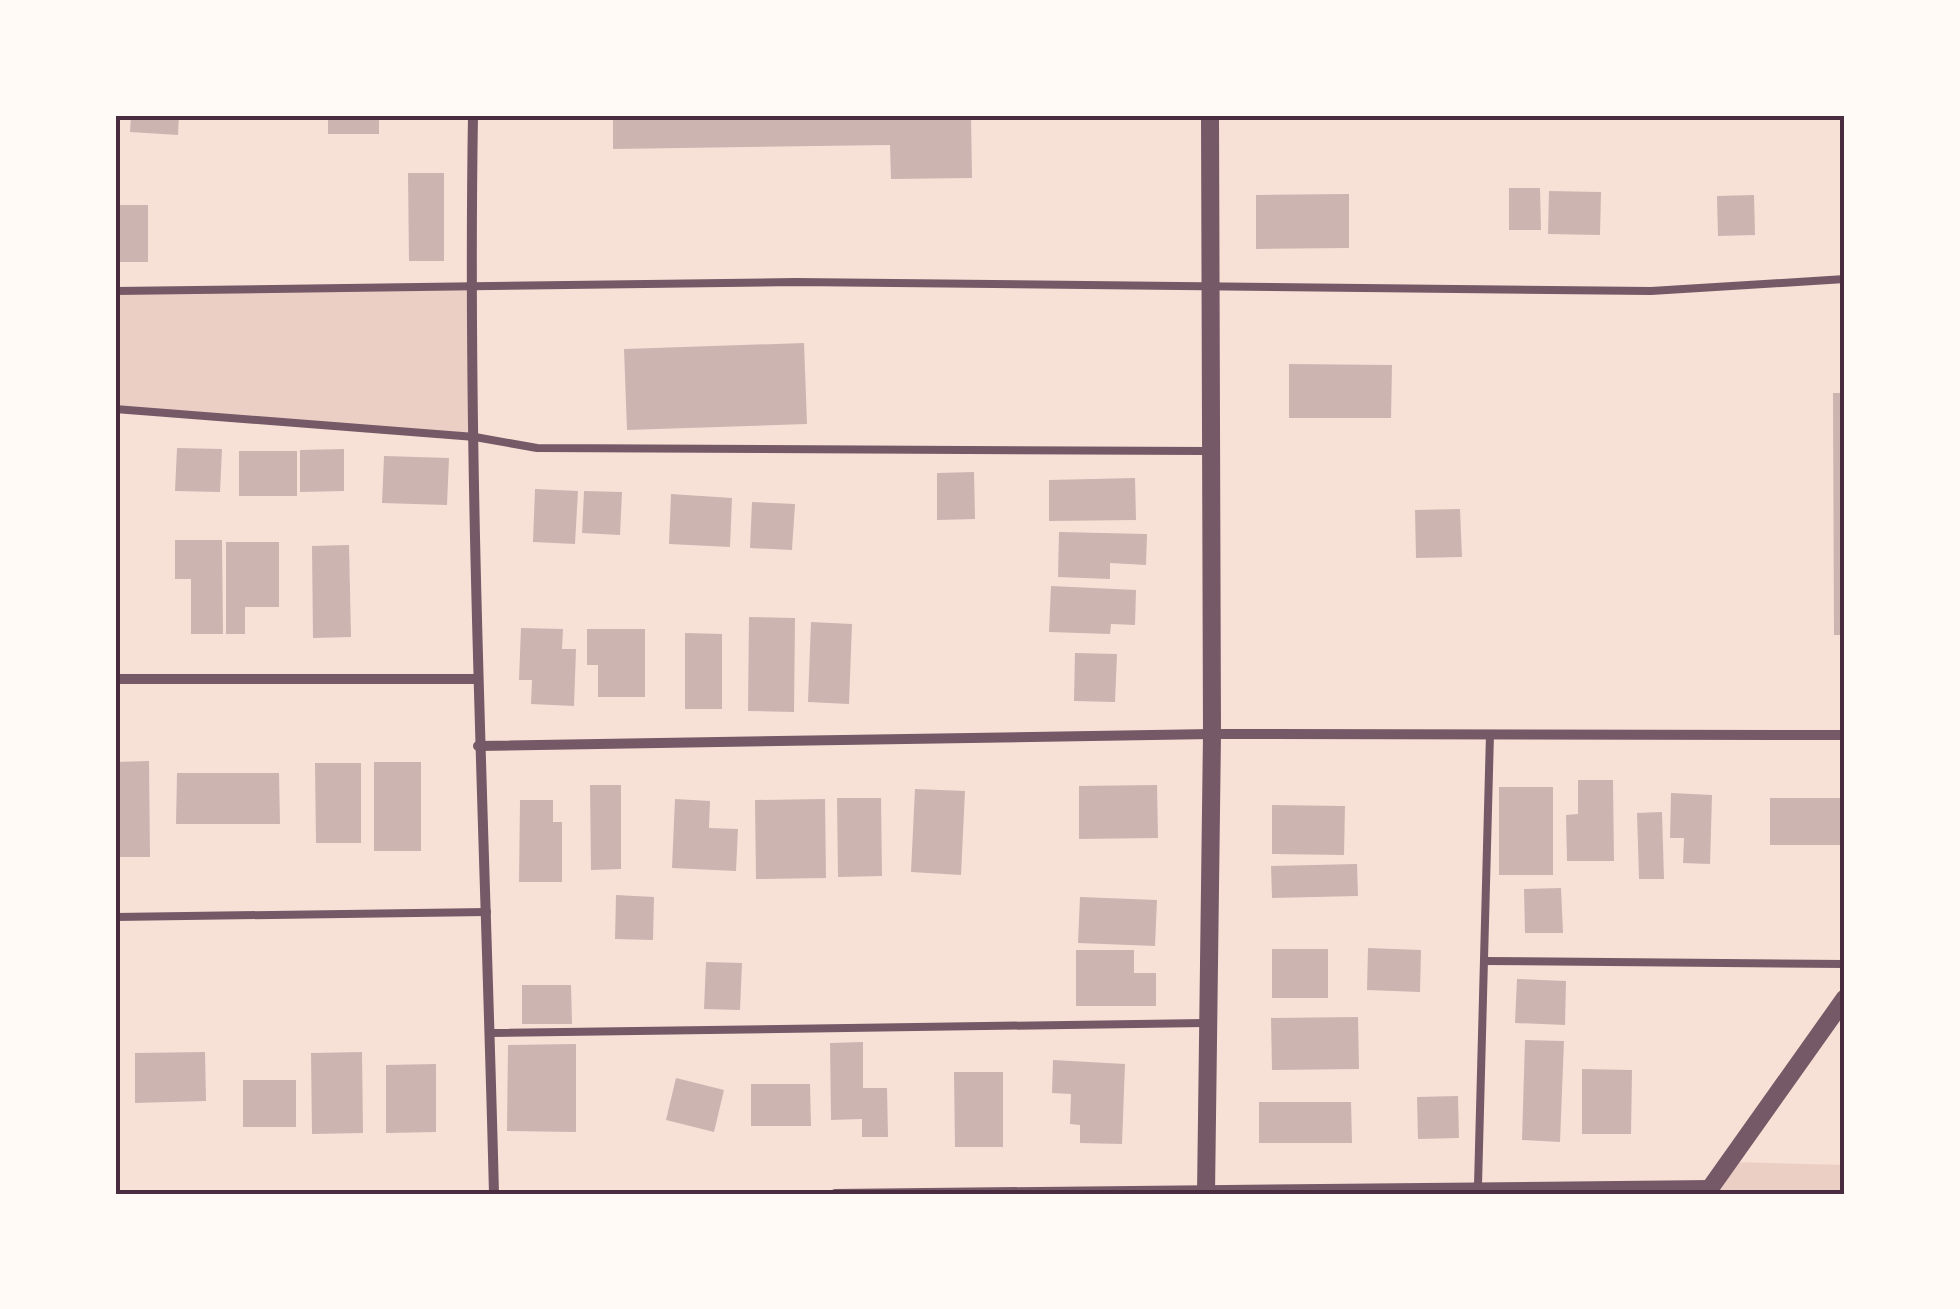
<svg xmlns="http://www.w3.org/2000/svg" width="1960" height="1309" viewBox="0 0 1960 1309" font-family="'DejaVu Sans',sans-serif">
<style>
.green{fill:#ebcfc5}
.building{fill:#ccb4b1}
.lines{fill:none;stroke-linecap:round;stroke-linejoin:round}
.service{stroke:#755966;stroke-width:8}
.minor{stroke:#755966;stroke-width:10}
.tertiary{stroke:#755966;stroke-width:18}
.neatline{fill:none;stroke:#4a2c40;stroke-width:4}
</style>
<rect width="100%" height="100%" fill="#f7e1d7"/>
<g class="green">
<polygon points="470,286 475,437 115,409 115,291"/>
<polygon points="1729,1162 1845,1165 1845,1194 1706,1194"/>
</g>
<g class="building">
<polygon points="131,115 179,115 178,135 130,132"/>
<rect x="328" y="115" width="51" height="19"/>
<polygon points="613,115 971,115 972,178 891,179 890,145 613,149"/>
<polygon points="408,173 444,173 444,261 409,261"/>
<polygon points="1509,188 1540,188 1541,230 1509,230"/>
<polygon points="1549,191 1601,192 1600,235 1548,234"/>
<polygon points="1349,194 1349,248 1256,249 1256,195"/>
<polygon points="1754,195 1755,235 1718,236 1717,196"/>
<rect x="115" y="205" width="33" height="57"/>
<polygon points="804,343 807,424 627,430 624,349"/>
<polygon points="1289,364 1392,365 1391,418 1289,418"/>
<polygon points="1833,393 1845,393 1845,635 1834,635"/>
<polygon points="177,448 222,449 220,492 175,491"/>
<polygon points="344,449 344,491 300,492 300,450"/>
<rect x="239" y="451" width="58" height="45"/>
<polygon points="384,456 449,458 447,505 382,503"/>
<polygon points="974,472 975,519 937,520 937,473"/>
<polygon points="1135,478 1136,520 1049,521 1049,480"/>
<polygon points="535,489 578,491 575,544 533,542"/>
<polygon points="584,491 622,492 620,535 582,533"/>
<polygon points="671,494 732,498 730,547 669,544"/>
<polygon points="752,502 795,504 792,550 750,548"/>
<polygon points="1460,509 1462,557 1416,558 1415,510"/>
<polygon points="1059,532 1147,534 1146,565 1110,563 1110,579 1058,577"/>
<polygon points="175,540 222,540 223,634 191,634 191,579 175,579"/>
<polygon points="226,542 279,542 279,607 245,607 245,634 226,634"/>
<polygon points="349,545 351,637 313,638 312,546"/>
<polygon points="1051,586 1136,590 1135,625 1111,624 1110,634 1049,632"/>
<polygon points="749,617 795,618 794,712 748,711"/>
<polygon points="811,622 852,624 849,704 808,702"/>
<polygon points="521,628 563,629 562,649 576,649 574,706 531,704 532,680 519,680"/>
<polygon points="587,629 645,629 645,697 598,697 598,665 587,665"/>
<polygon points="685,633 722,634 722,709 685,709"/>
<polygon points="1075,653 1117,654 1115,702 1074,701"/>
<polygon points="149,761 150,857 115,857 115,762"/>
<rect x="374" y="762" width="47" height="89"/>
<polygon points="315,763 361,763 361,843 316,843"/>
<polygon points="177,773 279,773 280,824 176,824"/>
<polygon points="1578,780 1613,780 1614,861 1567,861 1566,815 1578,814"/>
<polygon points="590,785 621,785 621,869 591,870"/>
<polygon points="1157,785 1158,838 1079,839 1079,786"/>
<rect x="1499" y="787" width="54" height="88"/>
<polygon points="915,789 965,791 961,875 911,872"/>
<polygon points="1671,793 1712,795 1710,864 1683,863 1684,838 1670,838"/>
<polygon points="837,798 881,798 882,876 838,877"/>
<rect x="1770" y="798" width="75" height="47"/>
<polygon points="675,799 710,801 709,828 738,829 736,871 672,868"/>
<polygon points="825,799 826,878 756,879 755,800"/>
<polygon points="520,800 553,800 553,822 562,822 562,882 519,882"/>
<polygon points="1272,805 1345,806 1344,855 1272,854"/>
<polygon points="1662,812 1664,879 1639,879 1637,813"/>
<polygon points="1357,864 1358,896 1272,898 1271,866"/>
<polygon points="1561,888 1563,933 1525,933 1524,889"/>
<polygon points="616,895 654,897 653,940 615,939"/>
<polygon points="1080,897 1157,900 1155,946 1078,943"/>
<polygon points="1368,948 1421,950 1420,992 1367,990"/>
<rect x="1272" y="949" width="56" height="49"/>
<polygon points="1076,950 1134,950 1134,973 1156,973 1156,1006 1076,1006"/>
<polygon points="706,962 742,963 740,1010 704,1009"/>
<polygon points="1517,979 1566,981 1565,1025 1515,1023"/>
<polygon points="522,985 571,985 572,1024 522,1024"/>
<polygon points="1358,1017 1359,1069 1272,1070 1271,1018"/>
<polygon points="1525,1040 1564,1041 1560,1142 1522,1140"/>
<polygon points="863,1042 863,1088 887,1088 888,1137 862,1137 862,1119 831,1120 830,1043"/>
<polygon points="576,1044 576,1132 507,1131 508,1045"/>
<polygon points="205,1052 206,1101 135,1103 135,1053"/>
<polygon points="362,1052 363,1133 312,1134 311,1053"/>
<polygon points="1053,1060 1125,1064 1122,1144 1080,1143 1080,1125 1070,1124 1071,1094 1052,1093"/>
<polygon points="436,1064 436,1132 386,1133 386,1065"/>
<polygon points="1582,1069 1632,1070 1631,1134 1582,1134"/>
<polygon points="954,1072 1003,1072 1003,1147 955,1147"/>
<polygon points="676,1078 724,1090 714,1132 666,1120"/>
<rect x="243" y="1080" width="53" height="47"/>
<polygon points="751,1084 810,1084 811,1126 751,1126"/>
<polygon points="1458,1096 1459,1138 1418,1139 1417,1097"/>
<polygon points="1259,1102 1351,1102 1352,1143 1259,1143"/>
</g>
<g class="lines">
<g class="service">
<polyline points="115,291 795,282 1651,291 1845,279"/>
<polyline points="115,409 475,437 537,448 1208,451"/>
<polyline points="115,917 487,912"/>
<polyline points="1484,961 1845,964"/>
<polyline points="490,1033 1205,1023"/>
<polyline points="1478,1185 1490,734"/>
</g>
<g class="minor">
<path d="M473,115C467,475 485,834 494,1194"/>
<polyline points="115,679 477,679"/>
<polyline points="478,746 1212,734 1845,735"/>
<polyline points="835,1194 1712,1185"/>
</g>
<g class="tertiary">
<polyline points="1206,1194 1212,734 1210,115"/>
<polyline points="1706,1194 1845,998"/>
</g>
</g>
<rect width="1960" height="1309" fill="none" stroke="#fffaf5" stroke-width="235"/>
<rect x="118" y="118" width="1724" height="1074" class="neatline"/>
</svg>
